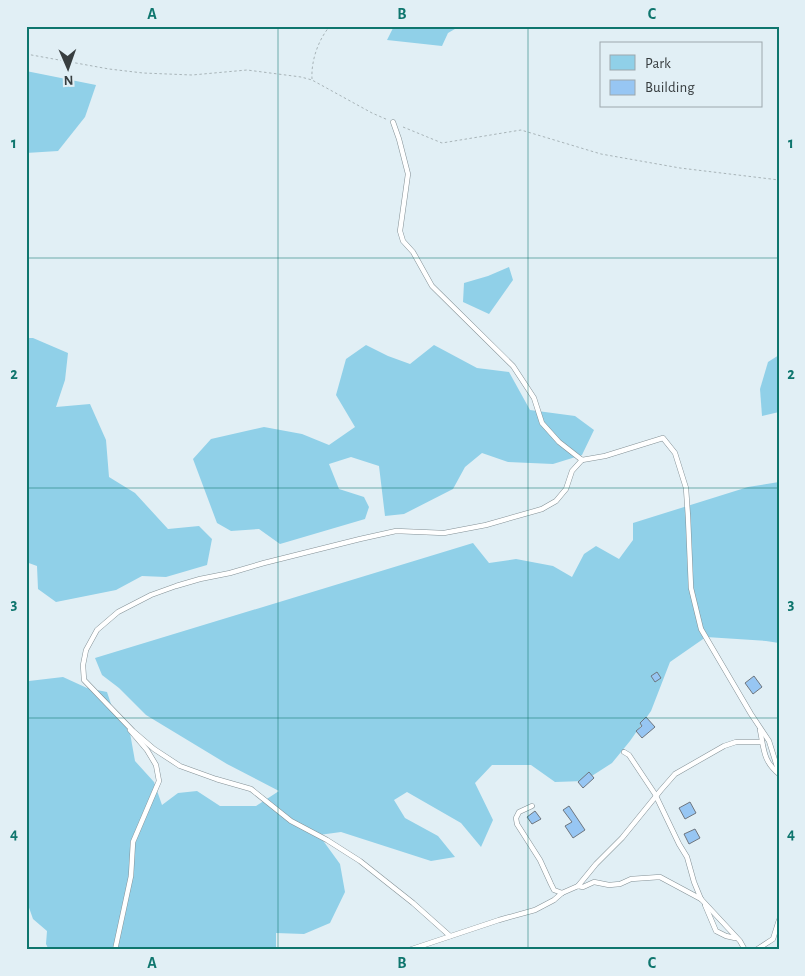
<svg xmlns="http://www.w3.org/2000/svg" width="805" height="976" viewBox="0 0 805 976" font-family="'Alegreya Sans',sans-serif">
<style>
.green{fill:#90d0e8}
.building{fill:#97c6f3;stroke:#6e767f}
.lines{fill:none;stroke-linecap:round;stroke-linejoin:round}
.lane-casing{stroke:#849196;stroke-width:5.5}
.path{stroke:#a8b4b8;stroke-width:1;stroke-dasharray:2.5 2.5;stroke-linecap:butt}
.lane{stroke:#fff;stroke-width:4.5}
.grid{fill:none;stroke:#0f766e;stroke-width:1;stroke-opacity:0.55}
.neatline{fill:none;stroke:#0f766e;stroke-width:2}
.grid-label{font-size:16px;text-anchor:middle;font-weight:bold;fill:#0f766e}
</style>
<rect width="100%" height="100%" fill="#e1eff5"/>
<g class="green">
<polygon points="394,26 460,26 448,33 442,46 387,40"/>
<polygon points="26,71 96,85 85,117 58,151 26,153"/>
<polygon points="509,267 513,280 489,314 463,302 464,283 488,276"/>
<polygon points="26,338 33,338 68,353 65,380 56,407 90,404 106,440 109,477 135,493 168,529 199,526 212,539 207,565 166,577 142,576 116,590 56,602 38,589 37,566 26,562"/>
<polygon points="366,345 388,356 410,364 434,345 477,368 509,372 530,410 575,416 594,430 582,455 553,464 508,462 482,453 465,467 453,489 404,514 385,516 379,466 351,457 329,464 339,489 364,497 369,507 365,519 280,544 259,529 231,531 217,523 193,459 211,439 264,427 302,434 329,445 355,427 336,395 346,359"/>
<polygon points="779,355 779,412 762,416 760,389 768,362"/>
<polygon points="779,482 779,643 766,641 706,637 670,662 651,711 630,741 612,763 584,781 555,782 531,765 492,765 475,783 493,820 481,847 461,823 407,792 394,800 405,818 438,836 455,857 431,861 341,832 319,835 340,864 345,892 330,923 304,934 276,933 276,950 49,950 46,944 47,931 33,919 26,899 26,684 29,681 63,677 87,688 107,692 112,707 130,733 135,761 154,782 162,805 178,793 197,791 220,806 256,806 279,791 227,764 146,715 119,688 102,675 95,658 473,543 489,563 516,559 553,566 572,577 584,554 596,546 619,559 633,540 633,523 748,487"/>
</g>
<g class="building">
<polygon points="657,672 661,678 655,682 651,676"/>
<polygon points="754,676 762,687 753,694 745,683"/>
<polygon points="646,717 655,727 642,738 636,731 642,726 640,723"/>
<polygon points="589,772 594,778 583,788 578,782"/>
<polygon points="690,802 696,813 685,819 679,808"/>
<polygon points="569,806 585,830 573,838 565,826 572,822 563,810"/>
<polygon points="535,811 541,819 532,824 527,817"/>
<polygon points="695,829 700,838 689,844 684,834"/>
</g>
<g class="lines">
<defs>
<g id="lane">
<polyline points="393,122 399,139 408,174 400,231 403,241 413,252 432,286 513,366 534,398 542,423 559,442 582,460 605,456 663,438 675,453 686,488 688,517 691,588 701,629 751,714 769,741 779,773"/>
<path d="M760,730C764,749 763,761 779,774"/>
<polyline points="624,752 629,755 655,794 679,844 687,857 694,882 701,899 740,941 745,950"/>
<polyline points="532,806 519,812 516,818 517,824 540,860 551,884 554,890 562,893"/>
<polyline points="578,886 596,864 622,838 661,790 675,774 724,746 736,742 762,742"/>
<polyline points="705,905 716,931 726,936 735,938"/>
<polyline points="450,936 413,903 360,861 327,840 291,821 251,789 216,779 180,766 154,749 133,731 84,680 83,665 86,650 97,630 118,612 151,595 176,586 200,579 230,573 264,563 360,539 396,531 444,533 486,525 542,509 556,501 566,489 572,471 582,460"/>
<polyline points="115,950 131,876 133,842 159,781 156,765 147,750 130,730"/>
<polyline points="409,950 499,920 535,910 554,900 562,893 578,886 583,887 594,882 609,885 620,884 631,879 660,877 701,899"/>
<polyline points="756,950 773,939 779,920"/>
</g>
</defs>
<use href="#lane" class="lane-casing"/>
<g class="path">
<polyline points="26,54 109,69 143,73 192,75 247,70 301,77 312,80 372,113 388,120"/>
<path d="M312,79C311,61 318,40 330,26"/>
<polyline points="403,127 442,143 521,130 601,154 680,168 779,180"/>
</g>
<use href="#lane" class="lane"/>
</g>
<path class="grid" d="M278,26V950M528,26V950M26,258H779M26,488H779M26,718H779"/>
<rect width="805" height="976" fill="none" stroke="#e1eff5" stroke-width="55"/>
<rect x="600" y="42" width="162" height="65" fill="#e1eff5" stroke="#9da8ad"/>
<rect x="610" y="55" width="25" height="15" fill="#90d0e8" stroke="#9da8ad"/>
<text x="645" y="68" font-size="15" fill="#383e40">Park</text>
<rect x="610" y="80" width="25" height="15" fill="#97c6f3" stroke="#9da8ad"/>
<text x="645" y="92" font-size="15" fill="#383e40">Building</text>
<g transform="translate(68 68) rotate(178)" stroke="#e1eff5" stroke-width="4" paint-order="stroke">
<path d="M0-4L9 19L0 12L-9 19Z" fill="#383e40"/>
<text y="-8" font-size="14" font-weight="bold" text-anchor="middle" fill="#383e40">N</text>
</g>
<rect x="28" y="28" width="750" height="920" class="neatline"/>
<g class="grid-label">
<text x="152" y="19">A</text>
<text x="402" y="19">B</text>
<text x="652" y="19">C</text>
<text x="14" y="148">1</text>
<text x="791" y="148">1</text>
<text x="14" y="379">2</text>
<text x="791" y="379">2</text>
<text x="14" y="609">3</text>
<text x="791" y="609">3</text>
<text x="14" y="839">4</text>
<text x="791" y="839">4</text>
<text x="152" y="968">A</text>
<text x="402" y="968">B</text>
<text x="652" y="968">C</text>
</g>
</svg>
